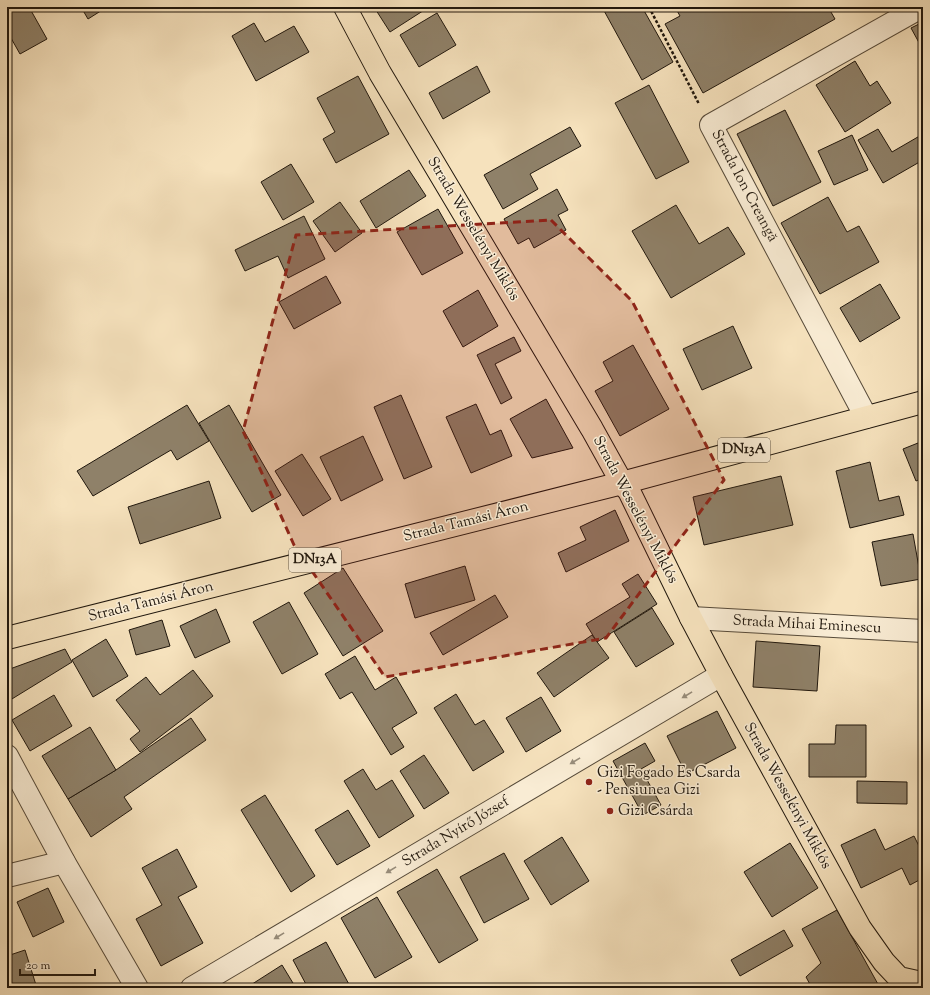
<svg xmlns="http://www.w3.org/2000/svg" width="930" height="995" viewBox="0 0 930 995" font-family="'Sorts Mill Goudy',serif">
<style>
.building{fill:#8f8169;stroke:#20170d}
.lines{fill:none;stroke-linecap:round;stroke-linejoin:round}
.minor-casing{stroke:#564a39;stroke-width:24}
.major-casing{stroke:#20170d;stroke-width:24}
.path{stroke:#20170d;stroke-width:2.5;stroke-dasharray:3 2;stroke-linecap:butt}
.minor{stroke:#f9ecd4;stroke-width:22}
.major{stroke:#f6e2bd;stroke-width:22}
.oneway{fill:#978c7a}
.marked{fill:#8f2418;fill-opacity:0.2;stroke:#8f2418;stroke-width:3;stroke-dasharray:8 5;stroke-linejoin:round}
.poi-dot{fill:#8f2418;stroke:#f9ecd4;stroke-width:1.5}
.labels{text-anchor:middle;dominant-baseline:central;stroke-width:3;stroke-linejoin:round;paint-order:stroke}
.shield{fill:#f9ecd4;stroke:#615749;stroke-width:1}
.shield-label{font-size:14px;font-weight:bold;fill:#20170d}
.street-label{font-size:15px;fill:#20170d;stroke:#f9ecd4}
.poi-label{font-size:15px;fill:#20170d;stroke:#f9ecd4;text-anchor:start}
</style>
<rect width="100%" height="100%" fill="#f6e2bd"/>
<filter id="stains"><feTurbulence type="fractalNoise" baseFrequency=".005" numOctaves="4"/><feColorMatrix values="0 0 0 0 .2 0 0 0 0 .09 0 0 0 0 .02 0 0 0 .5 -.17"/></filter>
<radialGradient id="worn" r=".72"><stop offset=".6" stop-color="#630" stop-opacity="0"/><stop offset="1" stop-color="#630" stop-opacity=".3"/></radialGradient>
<g class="building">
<polygon points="7,7 29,7 47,39 20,54 7,31"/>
<polygon points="81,7 107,7 88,19"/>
<polygon points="374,7 429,7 390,32"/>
<polygon points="602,7 642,7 673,62 642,80"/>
<polygon points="675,7 828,7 835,19 703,93 665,24 680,16"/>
<polygon points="437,13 456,45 419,67 400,35"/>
<polygon points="923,22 923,50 911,28"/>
<polygon points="254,23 265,42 294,26 309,52 256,81 232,36"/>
<polygon points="855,61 870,86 877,81 891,103 845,132 816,85"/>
<polygon points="477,66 490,92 443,119 429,93"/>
<polygon points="358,76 389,134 336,163 323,139 335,132 317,98"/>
<polygon points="649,85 689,162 656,179 615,103"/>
<polygon points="785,110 821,182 773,206 737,134"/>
<polygon points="570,127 581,146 530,174 538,189 503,209 484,175"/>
<polygon points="878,129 892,152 923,134 923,160 883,183 858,140"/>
<polygon points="852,135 868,170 834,185 818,151"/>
<polygon points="291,164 314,202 283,220 261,182"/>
<polygon points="409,170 426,196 376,228 360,201"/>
<polygon points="557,189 568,210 558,215 566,230 534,248 529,238 518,244 504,219"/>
<polygon points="828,197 847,232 859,226 879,262 820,294 781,223"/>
<polygon points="340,202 362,233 335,252 313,221"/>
<polygon points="676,205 699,244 728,227 745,254 671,298 632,231"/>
<polygon points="438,209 463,253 422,275 397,232"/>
<polygon points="304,216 325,259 288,278 278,256 245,271 235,250"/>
<polygon points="326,276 341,303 294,329 279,302"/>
<polygon points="880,284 900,318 860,342 840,308"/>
<polygon points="478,290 498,326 463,347 443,311"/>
<polygon points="733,326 752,368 702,390 683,349"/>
<polygon points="514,337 521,351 495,364 512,398 501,404 477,355"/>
<polygon points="633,345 669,409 620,436 595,391 613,381 603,362"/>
<polygon points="401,395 432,467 404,479 374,407"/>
<polygon points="546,399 573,448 532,458 510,419"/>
<polygon points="476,404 490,435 501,430 512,456 471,473 446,417"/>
<polygon points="187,405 209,441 177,460 171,450 93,496 77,471"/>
<polygon points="229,405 281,495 252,512 199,423"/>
<polygon points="363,436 383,480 341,501 320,457"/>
<polygon points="923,441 923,478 916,481 903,449"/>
<polygon points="302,454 331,499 303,516 275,471"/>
<polygon points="870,462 879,501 899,496 904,515 850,528 836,471"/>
<polygon points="781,476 793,525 704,545 693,497"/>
<polygon points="209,481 221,518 140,544 128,507"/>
<polygon points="615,510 629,541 566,572 558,553 586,540 580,527"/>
<polygon points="913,534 921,579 881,586 872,542"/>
<polygon points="465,566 475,600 415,618 405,584"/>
<polygon points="343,568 383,631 343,656 304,593"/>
<polygon points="638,574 657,604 597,642 586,624 630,597 622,584"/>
<polygon points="495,595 508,617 443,655 430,633"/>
<polygon points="289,602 318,654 282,674 253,622"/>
<polygon points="652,608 674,644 636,667 614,632"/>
<polygon points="216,609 230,642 195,658 180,626"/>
<polygon points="162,620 170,646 136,655 129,630"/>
<polygon points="592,635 609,658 554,697 537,673"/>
<polygon points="106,639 128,676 93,697 72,660"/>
<polygon points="756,641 820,646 817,691 753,687"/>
<polygon points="65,649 72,662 7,702 7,670"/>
<polygon points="355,656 375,690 396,677 417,713 392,728 404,747 391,755 352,692 340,699 325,674"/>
<polygon points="193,670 213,696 140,752 130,739 140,731 116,700 146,677 160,695"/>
<polygon points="456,694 475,725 484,720 504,752 473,771 434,708"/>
<polygon points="54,695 72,726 30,751 12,720"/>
<polygon points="541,697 561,731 526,752 506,718"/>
<polygon points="717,711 736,748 686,774 667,736"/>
<polygon points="191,718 206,740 124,797 132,809 91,837 68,799 116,770"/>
<polygon points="836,725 866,725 866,777 809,777 809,744 835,744"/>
<polygon points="90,727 116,770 68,799 42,756"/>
<polygon points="645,743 655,761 641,769 661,805 643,815 613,761"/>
<polygon points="424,755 449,793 424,809 400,771"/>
<polygon points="363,769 376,790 392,780 414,816 379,838 344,781"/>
<polygon points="857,781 907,782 907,804 857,803"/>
<polygon points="265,795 315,876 291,892 241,810"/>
<polygon points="348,810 370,846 337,865 315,830"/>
<polygon points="875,829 885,850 914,836 923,854 923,878 910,885 902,868 861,888 841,845"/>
<polygon points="562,837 589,881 551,905 524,861"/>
<polygon points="790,843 818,888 772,917 744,872"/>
<polygon points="177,849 197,887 178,897 203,943 161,966 136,919 162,905 142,868"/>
<polygon points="504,853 529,899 484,923 460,877"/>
<polygon points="437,869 478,940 439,963 397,892"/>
<polygon points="48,888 64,922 33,937 17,902"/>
<polygon points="377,897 412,957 375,978 341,918"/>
<polygon points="837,910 879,986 876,988 812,988 806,977 821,963 802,929"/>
<polygon points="784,930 793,946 740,976 731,960"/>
<polygon points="326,942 351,988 308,988 293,960"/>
<polygon points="25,950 36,985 29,988 7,988 7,956"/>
<polygon points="282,965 296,988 246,988"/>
</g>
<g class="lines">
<defs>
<g id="minor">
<polyline points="866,417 711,125 921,7"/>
<polyline points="691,618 923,631"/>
<polyline points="7,756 64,862 137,988"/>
<polyline points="7,876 64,862"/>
<polyline points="192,988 721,675"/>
</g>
<g id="major">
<polyline points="345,7 380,73 592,429 622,483 629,491 691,618 721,675 860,928 884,962 899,978 917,982 923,983"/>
<polyline points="7,638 622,483 923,402"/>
</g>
</defs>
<use href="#minor" class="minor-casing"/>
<use href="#major" class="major-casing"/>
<polyline class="path" points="649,7 699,104"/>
<use href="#minor" class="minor"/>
<use href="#major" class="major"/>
</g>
<defs><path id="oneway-solid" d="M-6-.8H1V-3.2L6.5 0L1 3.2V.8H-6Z"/></defs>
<g class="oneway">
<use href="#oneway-solid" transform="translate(687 695) rotate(149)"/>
<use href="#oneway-solid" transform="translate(575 761) rotate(149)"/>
<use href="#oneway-solid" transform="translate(391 870) rotate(149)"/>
<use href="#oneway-solid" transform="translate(279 936) rotate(149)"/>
</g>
<path class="marked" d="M551,220L632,301L724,480L606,638L385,677L294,545L243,431L296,235Z"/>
<g class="poi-dot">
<circle cx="589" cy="782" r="4"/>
<circle cx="610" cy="811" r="4"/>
</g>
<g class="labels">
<g class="shield">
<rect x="718" y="438" width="52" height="24" rx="3"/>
<rect x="289" y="548" width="52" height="24" rx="3"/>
</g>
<g class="shield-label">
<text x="744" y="450">DN13A</text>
<text x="315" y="560">DN13A</text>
</g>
<g class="street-label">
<text transform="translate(744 186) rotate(62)">Strada Ion Creangă</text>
<text transform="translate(473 229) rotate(59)">Strada Wesselényi Miklós</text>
<text transform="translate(635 510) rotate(62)">Strada Wesselényi Miklós</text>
<text transform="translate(466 522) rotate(-14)">Strada Tamási Áron</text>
<text transform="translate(151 602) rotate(-14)">Strada Tamási Áron</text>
<text transform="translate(807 625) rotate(3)">Strada Mihai Eminescu</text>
<text transform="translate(787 796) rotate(61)">Strada Wesselényi Miklós</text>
<text transform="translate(456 832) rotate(-31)">Strada Nyírő József</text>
</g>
<g class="poi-label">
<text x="597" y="773">Gizi Fogado Es Csarda<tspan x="597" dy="17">- Pensiunea Gizi</tspan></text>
<text x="618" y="811">Gizi Csárda</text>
</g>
</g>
<rect width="930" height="995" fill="none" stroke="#f6e2bd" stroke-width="24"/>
<rect x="8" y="8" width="914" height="979" fill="none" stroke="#20170d" stroke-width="2"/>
<rect x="12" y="12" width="906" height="971" fill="none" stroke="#20170d"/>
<path d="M20 969v6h75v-6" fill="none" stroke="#20170d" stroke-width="2"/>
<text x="26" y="969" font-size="12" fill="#20170d" stroke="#f9ecd4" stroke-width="3" paint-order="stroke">20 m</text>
<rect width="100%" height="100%" filter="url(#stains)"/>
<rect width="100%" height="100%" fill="url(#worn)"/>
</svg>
